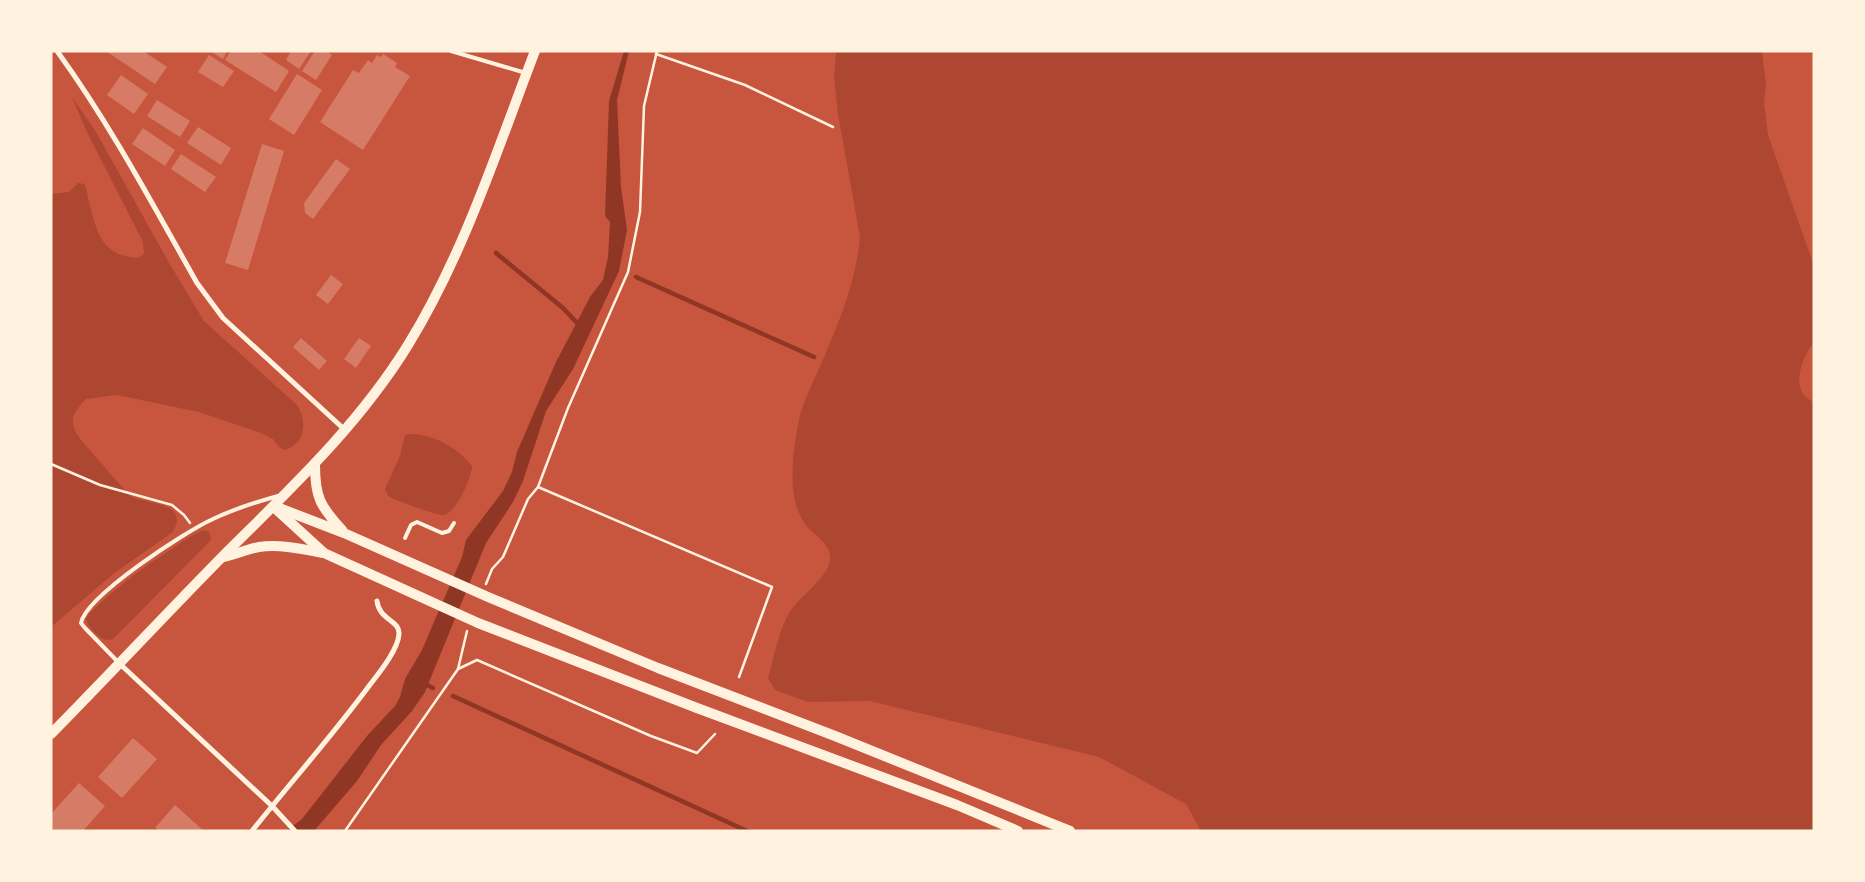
<svg xmlns="http://www.w3.org/2000/svg" width="1865" height="882" viewBox="0 0 1865 882" font-family="Raleway,sans-serif">
<style>
.green{fill:#ae4732}
.water{fill:#8f3625}
.lines{fill:none;stroke-linecap:round;stroke-linejoin:round}
.stream{stroke:#8f3625;stroke-width:4.5}
.building{fill:#d67c66}
.path{stroke:#fff3e0;stroke-width:2.5}
.service{stroke:#fff3e0;stroke-width:4}
.minor{stroke:#fff3e0;stroke-width:5}
.secondary{stroke:#fff3e0;stroke-width:10}
</style>
<rect width="100%" height="100%" fill="#c8553d"/>
<g class="green">
<path d="M836,51H1762L1766,85L1764,103L1768,135L1814,266V343C1809,347 1808,352 1805,357C1798,372 1794,394 1814,402V831H1201L1186,804L1099,757L870,701L808,702L775,690L768,678C774,656 779,629 791,610C802,594 832,575 830,556C829,542 812,534 805,524C786,497 793,454 798,424C802,403 813,383 821,364C839,323 856,282 860,237L838,114L834,76Z"/>
<path d="M72,97L96,132L168,261L204,321L297,405C308,421 305,445 284,450L279,447L273,439L261,433L199,412L117,395L86,399C71,415 68,422 81,440L130,496C147,505 190,501 173,532L113,574L51,627V194L69,192L78,183L84,184C88,190 87,196 89,202C95,225 100,251 126,256C134,258 138,259 144,254L143,242L87,132Z"/>
<path d="M412,434C435,435 458,448 472,466C472,477 456,513 444,515C438,516 394,500 388,496C388,495 385,490 385,489L400,456L405,435Z"/>
<path d="M204,530L208,531L211,537V540L113,639C103,644 89,629 86,619L88,615C112,591 139,570 167,552C179,544 191,535 204,530Z"/>
</g>
<polygon class="water" points="624,51 629,51 617,100 621,187 627,230 619,271 573,369 546,411 523,481 513,502 486,543 425,692 412,711 381,745 357,781 314,831 286,831 302,819 367,736 395,706 400,697 405,679 422,650 462,557 466,540 503,491 512,472 517,452 556,362 590,297 603,280 608,257 610,222 605,216 609,101"/>
<g class="lines">
<g class="stream">
<polyline points="496,253 563,308 580,326"/>
<polyline points="636,277 814,357"/>
<polyline points="423,683 433,688"/>
<polyline points="453,696 747,831"/>
</g>
</g>
<g class="building">
<polygon points="106,51 143,51 167,67 155,84"/>
<polygon points="210,51 227,51 223,59"/>
<polygon points="231,51 259,51 289,71 276,92 225,60"/>
<polygon points="291,51 311,51 299,69 286,60"/>
<polygon points="315,51 326,51 332,55 316,80 302,71"/>
<polygon points="383,54 397,63 395,67 410,76 363,150 320,122 353,70 359,73 368,60 372,63 377,55 381,57"/>
<polygon points="209,55 234,71 223,87 198,72"/>
<polygon points="297,74 322,90 294,135 269,119"/>
<polygon points="121,75 148,94 134,114 107,95"/>
<polygon points="157,100 190,121 180,137 147,116"/>
<polygon points="198,127 231,148 221,165 187,143"/>
<polygon points="143,128 175,150 165,166 132,144"/>
<polygon points="262,144 284,151 248,270 225,263"/>
<polygon points="181,154 216,177 205,192 171,169"/>
<polygon points="336,159 350,169 313,219 305,213 304,203"/>
<polygon points="331,275 343,284 328,304 316,295"/>
<polygon points="301,338 327,361 319,370 293,347"/>
<polygon points="359,338 371,346 356,368 344,359"/>
<polygon points="133,738 157,759 122,798 98,777"/>
<polygon points="79,783 105,806 83,831 54,831 51,829 51,814"/>
<polygon points="175,805 204,831 159,831 155,828"/>
</g>
<g class="lines">
<g class="path">
<polyline points="657,51 644,106 640,212 628,272 568,408 538,487 772,587 739,677"/>
<polyline points="656,54 745,85 833,127"/>
<polyline points="51,464 100,485 172,505 184,515 190,523"/>
<polyline points="486,584 492,569 503,557 528,499 538,487"/>
<polyline points="458,669 467,631"/>
<polyline points="345,831 458,669 477,660 651,736 697,753 715,734"/>
</g>
<g class="service">
<polyline points="451,51 526,73"/>
<polyline points="405,538 411,525 417,522 442,533 449,531 454,523"/>
<path d="M119,663L85,628L81,623C86,596 186,531 213,519C234,509 256,502 278,496"/>
</g>
<g class="minor">
<path d="M57,51C110,124 153,205 197,283L223,318L345,430"/>
<polyline points="120,664 272,806 295,831"/>
<path d="M252,831C291,782 332,736 369,686C379,673 398,650 399,634C400,620 379,620 377,601"/>
</g>
<g class="secondary">
<path d="M315,465C315,497 320,506 342,530"/>
<polyline points="274,506 344,533 488,597 658,668 835,736 1070,831"/>
<polyline points="277,510 324,553 478,623 697,708 957,805 1018,831"/>
<path d="M224,557C236,554 248,549 259,547C280,544 302,549 323,553"/>
<path d="M51,734C109,675 165,615 223,556C290,489 358,426 408,345C464,254 497,150 535,51"/>
</g>
</g>
<rect width="1865" height="882" fill="none" stroke="#fff3e0" stroke-width="105"/>
</svg>
